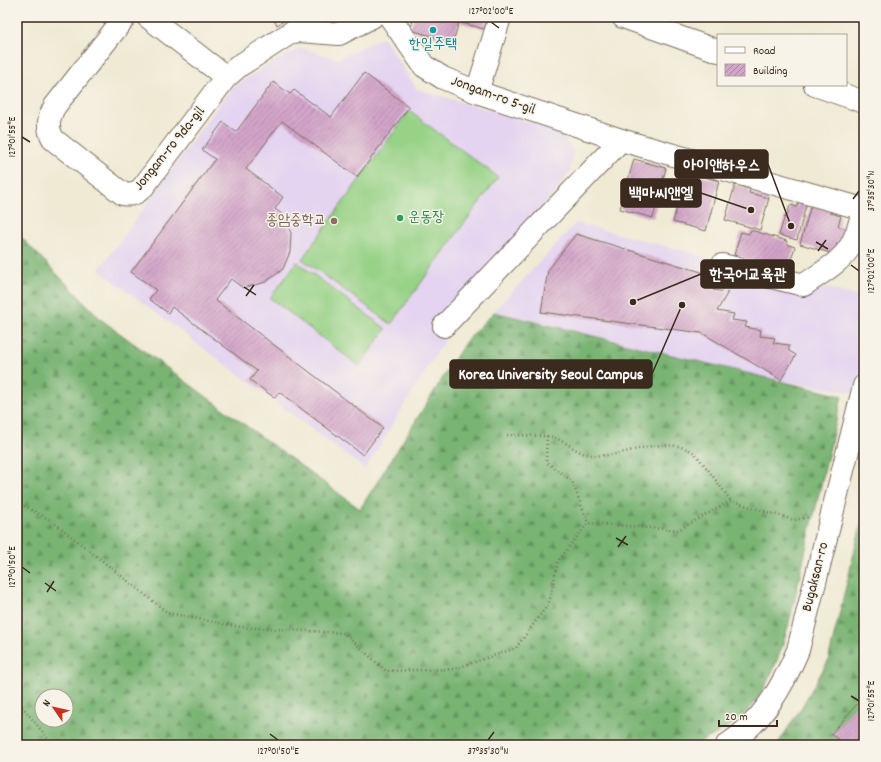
<svg xmlns="http://www.w3.org/2000/svg" width="881" height="762" viewBox="0 0 881 762" font-family="Dekko,'Poor Story',sans-serif">
<style>
.built{fill:#e4d3f1}
.forest{fill:url(#forest-firs);stroke:#5a6f48;fill-rule:evenodd}
.pitch{fill:#97d286;stroke:#697e52}
.building{fill:url(#building-hatch)}
.lines{fill:none;stroke-linecap:round;stroke-linejoin:round}
.minor-casing{stroke:#7a6d5e;stroke-width:24}
.tertiary-casing{stroke:#7a6d5e;stroke-width:24}
.path{stroke:#7a6d5e;stroke-width:2.5;stroke-dasharray:1 3;stroke-linecap:butt}
.minor{stroke:#fff;stroke-width:22}
.tertiary{stroke:#fff;stroke-width:22}
.ticks{fill:none;stroke:#3b2a1e;stroke-width:1.5}
.culture-dot{fill:#0f9aa8;stroke:#f7f3e8;stroke-width:1.5}
.leisure-dot{fill:#2e9e5b;stroke:#f7f3e8;stroke-width:1.5}
.education-dot{fill:#8d6e63;stroke:#f7f3e8;stroke-width:1.5}
.labels{text-anchor:middle;dominant-baseline:central;stroke-width:3;stroke-linejoin:round;paint-order:stroke}
.culture-label{font-size:15px;fill:#0d838f;stroke:#f7f3e8}
.street-label{font-size:15px;fill:#3b2a1e;stroke:#f7f3e8}
.leisure-label{font-size:15px;fill:#27864d;stroke:#f7f3e8;text-anchor:start}
.education-label{font-size:15px;fill:#785e54;stroke:#f7f3e8;text-anchor:end}
.leader{fill:none;stroke:#3b2a1e;stroke-width:1.5}
.callout-dot{fill:#3b2a1e;stroke:#f7f3e8;stroke-width:1.5}
.callout{fill:#3b2a1e;stroke:#3b2a1e;stroke-width:1.5}
.callout-label{font-size:16px;text-anchor:middle;font-weight:bold;fill:#fff}
.neatline{fill:none;stroke:#3b2a1e;stroke-width:1.5}
.ticks-label{font-size:10px;text-anchor:middle;fill:#3b2a1e}
</style>
<defs>
<pattern id="forest-firs" width="22" height="20" patternUnits="userSpaceOnUse"><rect width="22" height="20" fill="#79b473"/><path d="M5 1l3.5 6h-7zM16 11l3.5 6h-7z" fill="#64935e"/></pattern>
<pattern id="building-hatch" width="6" height="6" patternUnits="userSpaceOnUse"><rect width="6" height="6" fill="#d3a4c9"/><path d="M-1 1l2-2M0 6l6-6M5 7l2-2" fill="none" stroke="#ac86a3"/></pattern>
</defs>
<rect width="100%" height="100%" fill="#f7f3e8"/>
<filter id="ink" filterUnits="userSpaceOnUse"><feTurbulence type="fractalNoise" baseFrequency=".025" numOctaves="2"/><feDisplacementMap in="SourceGraphic" scale="8" xChannelSelector="R" yChannelSelector="G"/><feConvolveMatrix kernelMatrix="1 2 1 2 8 2 1 2 1" color-interpolation-filters="sRGB"/></filter>
<filter id="wash" filterUnits="userSpaceOnUse"><feTurbulence type="fractalNoise" baseFrequency=".012" numOctaves="4" result="noise"/><feDisplacementMap in="SourceGraphic" scale="16" xChannelSelector="R" yChannelSelector="G"/><feGaussianBlur stdDeviation="0.9" result="paint"/><feColorMatrix in="noise" values="0 0 0 0 0 0 0 0 0 0 0 0 0 0 0 0 0 1.4 0 .05"/><feComposite in="paint" operator="in"/></filter>
<g filter="url(#wash)">
<rect width="100%" height="100%" fill="#f0ead4"/>
<g class="built">
<polygon points="383,37 417,89 560,131 573,151 570,172 446,338 365,469 99,270 231,88 273,62 301,48 337,59"/>
<polygon points="576,223 864,298 864,394 783,381 494,311"/>
</g>
<g class="forest">
<path d="M17,233L103,321L360,509L466,341L494,312L842,396C830,447 818,498 806,549C793,601 785,669 748,710C734,726 713,735 695,745H17ZM42,696H66V720H42Z"/>
<polygon points="862,520 864,527 864,745 777,745 803,705 828,661"/>
</g>
<g class="pitch">
<polygon points="409,111 498,177 391,324 302,259"/>
<polygon points="297,262 386,329 359,366 270,298"/>
</g>
<g id="blocks">
<g class="building">
<polygon points="272,17 290,17 277,25"/>
<polygon points="414,17 488,17 484,29 459,22 453,42 410,30"/>
<polygon points="364,73 409,107 357,177 282,121 246,169 283,197 275,209 282,214 291,233 290,252 283,269 266,282 243,288 231,279 215,300 383,428 363,455 279,392 275,398 250,380 257,371 172,307 168,313 149,299 156,290 131,272 215,159 202,150 223,122 236,132 273,82 290,94 294,90 331,117"/>
<polygon points="634,159 666,168 653,218 620,209"/>
<polygon points="686,172 719,181 706,231 673,222"/>
<polygon points="735,185 750,189 749,193 769,198 760,230 725,220"/>
<polygon points="800,196 808,198 797,240 779,235 785,216 787,216 790,205 797,207"/>
<polygon points="811,205 830,210 830,213 841,216 838,226 846,229 842,245 837,243 834,254 800,244"/>
<polygon points="751,230 787,241 786,244 795,247 787,272 734,255 741,232 749,234"/>
<polygon points="576,234 721,278 713,290 728,292 717,311 734,314 732,320 747,322 745,327 761,330 760,336 775,338 773,343 789,345 789,351 796,355 781,380 702,333 541,312 548,270"/>
<polygon points="864,696 864,745 845,745 831,734"/>
</g>
</g>
</g>
<g filter="url(#ink)">
<use href="#blocks" fill-opacity="0" stroke="#7a6d5e" stroke-width="1"/>
<g class="lines">
<defs>
<g id="minor">
<path d="M125,17L55,106C48,118 46,128 54,140L123,194C132,196 137,193 143,187L226,77"/>
<polyline points="148,17 226,77 239,66 292,32 299,31 339,34 372,17"/>
<polyline points="390,17 424,66 443,78 477,92 621,140 863,209"/>
<polyline points="623,17 718,51"/>
<polyline points="815,85 864,102"/>
<polyline points="477,92 500,17"/>
<path d="M722,265L804,285C819,274 842,262 851,245C858,233 861,220 864,207"/>
<polyline points="444,326 621,140"/>
</g>
<path id="tertiary" d="M727,745C763,721 782,688 798,650L864,386"/>
</defs>
<use href="#minor" class="minor-casing"/>
<use href="#tertiary" class="tertiary-casing"/>
<g class="path">
<polyline points="507,435 547,436 546,462 572,481 588,523"/>
<path d="M547,436C563,438 572,450 586,454C621,462 657,433 691,451C698,454 724,492 731,501"/>
<polyline points="17,502 52,521 168,613 240,627 344,633 386,671 454,669 516,648 549,603 558,561 588,523 678,530 731,501 794,520 810,517"/>
<polyline points="17,700 53,745"/>
</g>
<use href="#minor" class="minor"/>
<use href="#tertiary" class="tertiary"/>
</g>
</g>
<path class="ticks" d="M491,22L499,28M22,137L30,142M853,199L859,191M816,242L828,249M818,251L826,240M851,265L859,271M244,287L256,295M246,296L254,285M616,538L628,545M618,547L626,536M22,567L30,573M45,583L56,591M47,592L54,581M851,696L859,701M270,734L278,740M488,740L494,732"/>
<circle class="culture-dot" cx="433" cy="30" r="4"/>
<circle class="leisure-dot" cx="400" cy="218" r="4"/>
<circle class="education-dot" cx="334" cy="221" r="4"/>
<g class="labels">
<g class="culture-label">
<text x="433" y="45">한일주택</text>
</g>
<g class="street-label">
<text transform="translate(493 96) rotate(20)">Jongam-ro 5-gil</text>
<text transform="translate(170 149) rotate(-51)">Jongam-ro 9da-gil</text>
<text transform="translate(816 577) rotate(-76)">Bugaksan-ro</text>
</g>
<g class="leisure-label">
<text x="408" y="218">운동장</text>
</g>
<g class="education-label">
<text x="326" y="221">종암중학교</text>
</g>
</g>
<path class="leader" d="M791 226L768 164M751 210L701 193M633 302L701 274M682 305L652 374"/>
<g class="callout-dot">
<circle cx="791" cy="226" r="4"/>
<circle cx="751" cy="210" r="4"/>
<circle cx="633" cy="302" r="4"/>
<circle cx="682" cy="305" r="4"/>
</g>
<g class="callout">
<rect x="675" y="150" width="93" height="28" rx="4"/>
<rect x="621" y="179" width="80" height="28" rx="4"/>
<rect x="701" y="260" width="93" height="28" rx="4"/>
<rect x="450" y="360" width="202" height="28" rx="4"/>
</g>
<g class="callout-label">
<text x="722" y="170">아이앤하우스</text>
<text x="661" y="198">백마씨앤엘</text>
<text x="748" y="279">한국어교육관</text>
<text x="551" y="379">Korea University Seoul Campus</text>
</g>
<rect width="881" height="762" fill="none" stroke="#f7f3e8" stroke-width="44"/>
<rect x="717" y="34" width="130" height="52" fill="#f7f3e8" stroke="#aca397"/>
<rect x="725" y="47" width="20" height="6" fill="#ffffff" stroke="#aca397"/>
<text x="753" y="54" font-size="12" fill="#3b2a1e">Road</text>
<rect x="725" y="64" width="20" height="12" fill="url(#building-hatch)" stroke="#aca397"/>
<text x="753" y="74" font-size="12" fill="#3b2a1e">Building</text>
<g transform="translate(54 708) rotate(304)"><circle r="19" fill="#f7f3e8" stroke="#aca397"/>
<path d="M0-3L7 15L0 10L-7 15Z" fill="#c8321e"/>
<text y="-6" font-size="11" font-weight="bold" text-anchor="middle" fill="#3b2a1e">N</text>
</g>
<path d="M719 720v6h58v-6" fill="none" stroke="#3b2a1e" stroke-width="2"/>
<text x="725" y="720" font-size="12" fill="#3b2a1e" stroke="#f7f3e8" stroke-width="3" paint-order="stroke">20 m</text>
<rect x="22" y="22" width="837" height="718" class="neatline"/>
<g class="ticks-label">
<text x="491" y="14">127°02'00"E</text>
<text transform="translate(11 137) rotate(-90)" y="4">127°01'55"E</text>
<text transform="translate(870 191) rotate(-90)" y="4">37°35'30"N</text>
<text transform="translate(870 271) rotate(-90)" y="4">127°02'00"E</text>
<text transform="translate(11 567) rotate(-90)" y="4">127°01'50"E</text>
<text transform="translate(870 701) rotate(-90)" y="4">127°01'55"E</text>
<text x="278" y="754">127°01'50"E</text>
<text x="488" y="754">37°35'30"N</text>
</g>
</svg>
